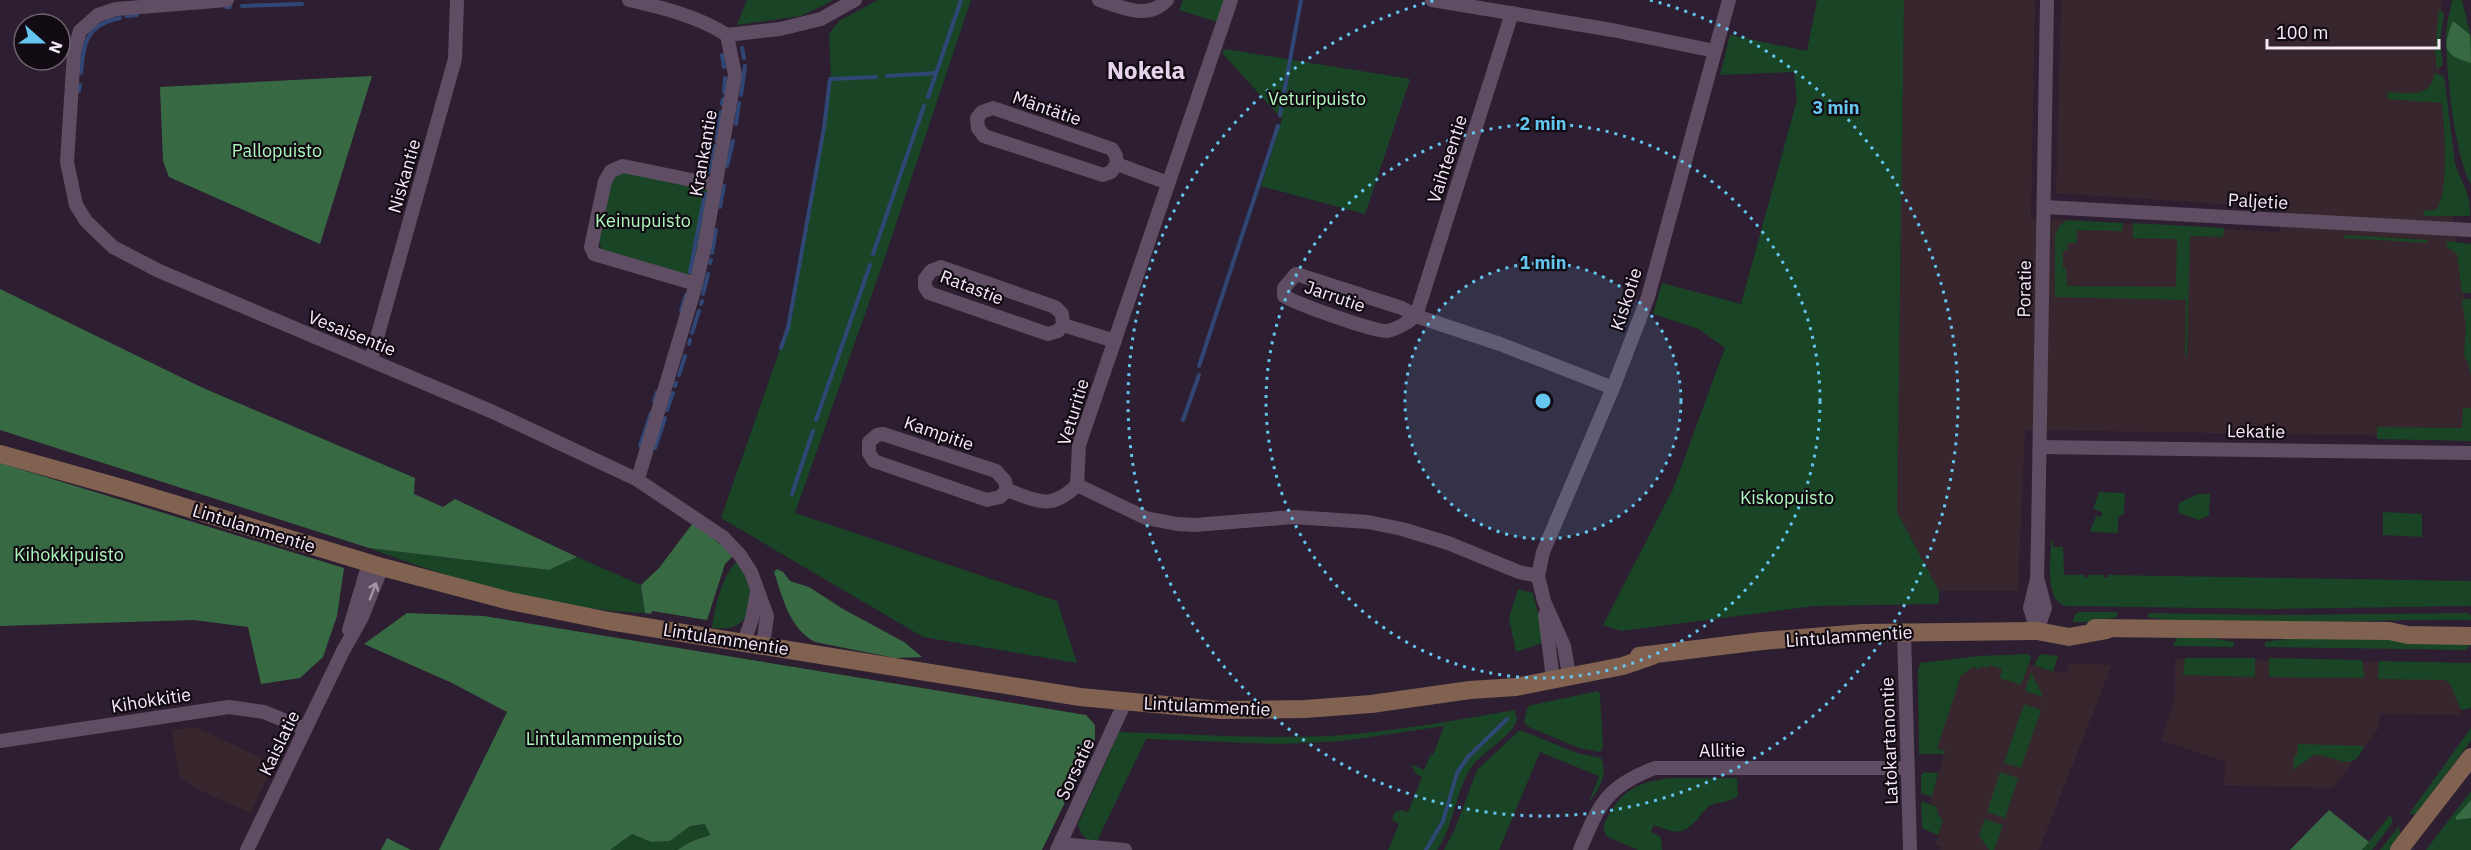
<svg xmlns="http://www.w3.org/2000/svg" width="2471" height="850" viewBox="0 0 2471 850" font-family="'IBM Plex Sans',sans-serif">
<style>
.commercial{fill:#38262e}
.green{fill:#194425}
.forest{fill:#376a43}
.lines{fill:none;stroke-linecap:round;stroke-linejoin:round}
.stream{stroke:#304775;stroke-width:4}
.street{stroke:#5f4e63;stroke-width:14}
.secondary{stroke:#816251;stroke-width:18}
.oneway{stroke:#a294a6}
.ring{fill:none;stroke:#64c5ee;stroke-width:3;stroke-dasharray:3 6}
.labels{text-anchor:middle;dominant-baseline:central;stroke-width:4.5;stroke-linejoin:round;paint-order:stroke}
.park-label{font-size:18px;fill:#acf9bb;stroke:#120b13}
.street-label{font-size:18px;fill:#f5eaf7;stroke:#120b13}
.district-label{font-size:24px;font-weight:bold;fill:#e7d2eb;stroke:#120b13}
.centre{fill:#64c5ee;stroke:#120b13;stroke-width:3}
.ring-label{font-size:18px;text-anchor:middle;font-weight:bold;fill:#64c5ee;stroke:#120b13;stroke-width:4.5;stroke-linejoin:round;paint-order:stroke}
</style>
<rect width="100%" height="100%" fill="#2d1e31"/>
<g class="commercial">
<polygon points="1904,0 2035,0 2031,218 2280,232 2281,208 2056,193 2061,0 2442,0 2439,38 2439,77 2453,218 2471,334 2471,437 2025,430 2018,591 1939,591 1897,512"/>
<polygon points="2175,659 2420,663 2451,681 2461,706 2461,715 2380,714 2379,728 2333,788 2224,785 2225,762 2161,740 2175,697"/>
<polygon points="2069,663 2112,665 2039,850 1940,850 1941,847 1935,845 1943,821 1938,814 1937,807 1930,804 1944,752 1936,748 1961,676 1973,666 1990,665 2025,676 2029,664 2053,672 2066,673"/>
<polygon points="196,727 274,764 250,813 199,790 179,776 172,730"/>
</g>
<g class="green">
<polygon points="747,0 834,0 801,16 737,25"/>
<polygon points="878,0 971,0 886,254 795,513 1057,601 1077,663 923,637 721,518 793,312 831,78 829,34 839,21"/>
<polygon points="1183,0 1224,0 1217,22 1179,10"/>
<polygon points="1817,0 1904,0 1897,512 1939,591 1939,604 1814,606 1621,631 1603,625 1673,489 1725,348 1699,329 1653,314 1662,283 1741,304 1797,100 1794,72 1720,75 1730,35 1807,51"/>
<path d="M2452,0H2462L2471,37V184C2455,157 2446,71 2446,37C2446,25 2450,12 2452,0Z"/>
<polygon points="2439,9 2444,14 2440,40 2443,65 2437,69 2435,51"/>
<polygon points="1225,49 1410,79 1365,214 1261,186 1282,119 1222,53"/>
<path d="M2434,73L2444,76L2455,164C2462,184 2471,194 2470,216H2423L2425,210H2436C2450,196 2444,123 2442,103L2387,99L2388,92C2407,93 2432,99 2434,73Z"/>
<polygon points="624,171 705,188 709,192 695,272 689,276 602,250 598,239 611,184 613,179"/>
<polygon points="2067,220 2123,223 2122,231 2077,230 2077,243 2068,243 2067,250 2063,251 2063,268 2066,269 2067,286 2176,287 2177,239 2133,238 2133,223 2224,228 2223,237 2190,236 2187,357 2185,355 2186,300 2055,297 2055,235 2060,225"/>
<polygon points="2345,235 2427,240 2427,243 2344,238"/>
<polygon points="2447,241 2471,244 2471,293 2462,293 2457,254 2447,247"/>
<polygon points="2464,299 2471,299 2471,377 2468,362 2464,356 2466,327 2462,301"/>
<polygon points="2463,408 2471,408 2471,441 2377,439 2377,427 2462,428"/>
<polygon points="2099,492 2125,493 2124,514 2118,517 2118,533 2090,532 2096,516 2101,517 2102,512 2093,509"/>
<polygon points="2198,494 2210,494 2209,515 2199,520 2178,513 2179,503"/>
<polygon points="2383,512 2422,514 2422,537 2383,535"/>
<path d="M2053,540V547H2063L2064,575H2084L2085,578L2088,577V575H2104V577L2108,578V575L2471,581V606L2274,609L2066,606C2044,600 2051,560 2051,542Z"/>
<path d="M369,548L549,570L577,557L641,585L645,613C555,610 453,580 369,548Z"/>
<path d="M738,560C742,567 746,574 749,582C753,593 751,616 740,623C733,629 720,629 712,628C716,604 721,577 738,560Z"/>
<polygon points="1518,589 1533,593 1545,642 1516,652 1509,618"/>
<polygon points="2079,612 2117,612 2117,617 2091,622 2073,622 2075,614"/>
<path d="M2148,613L2274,615L2467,613L2471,615V620C2398,619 2326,623 2254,623C2218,622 2183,624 2148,617Z"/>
<polygon points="2177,637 2205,637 2234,642 2233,647 2173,646"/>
<polygon points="2293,638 2471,641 2471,645 2465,650 2265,647 2265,642"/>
<polygon points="2029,654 2031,658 2021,685 2000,678 2002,669 1990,665 1988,668 1981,666 1980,669 1973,667 1961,676 1937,748 1945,751 1944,754 1919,754 1918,671 1920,663 1978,656"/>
<polygon points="2040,654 2058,656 2053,672 2034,665"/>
<polygon points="2185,658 2255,658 2255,677 2183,675"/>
<polygon points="2269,658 2362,660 2364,678 2269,677"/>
<polygon points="2379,661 2471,663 2471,708 2461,710 2450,684 2445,680 2378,679"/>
<polygon points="2031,672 2043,697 2025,691"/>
<polygon points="1598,691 1600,694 1603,747 1600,752 1579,748 1527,726 1524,722 1528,706"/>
<polygon points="2024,704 2041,710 2021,768 2004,763"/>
<path d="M1515,710L1517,719C1513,736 1484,751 1473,765C1455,790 1455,824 1437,850H1388L1399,824L1392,820L1395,812L1401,810L1408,812L1422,777L1416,774L1411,764L1424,770L1431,754L1433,755L1444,726L1343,741L1282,744L1146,739L1098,839L1094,843C1085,840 1080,833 1078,824L1119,732C1193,734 1268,740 1343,735C1401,730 1458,720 1515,710Z"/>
<polygon points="2471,728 2471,741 2416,814 2409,814"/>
<path d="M1520,730L1577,753L1601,758C1609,775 1597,791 1588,805L1599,776L1540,752L1499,850H1444L1455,829L1477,770Z"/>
<path d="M2298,744L2364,746C2353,775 2335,755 2314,755L2293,770L2294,756L2297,755Z"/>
<polygon points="1924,772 1938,773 1932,797 1921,793 1921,775"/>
<polygon points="2000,772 2018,778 2005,818 1987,812"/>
<path d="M1672,778H1737L1738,796C1726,804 1720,801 1711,805C1706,808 1703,812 1700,816C1683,836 1678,834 1654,825L1651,832L1661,837L1662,850H1638L1606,836L1603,827C1619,791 1635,782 1672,778Z"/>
<polygon points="2471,791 2471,850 2426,850"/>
<polygon points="1921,801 1937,807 1938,814 1943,821 1938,835 1922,828"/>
<polygon points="2390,815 2393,822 2372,850 2362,850"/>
<polygon points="1985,819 2003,825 1994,850 1989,850 1979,835"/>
<polygon points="706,824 710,835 690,842 677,850 610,850 632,834 651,842 670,841 690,826"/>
<polygon points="2399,826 2400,834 2391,850 2380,850"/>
</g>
<g class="forest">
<path d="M2453,21L2470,35L2471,63C2443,55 2442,48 2453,21Z"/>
<polygon points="372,76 320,244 169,177 163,161 160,87"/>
<polygon points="0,289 203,388 415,478 414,494 443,507 455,499 577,557 549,570 369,548 0,430"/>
<polygon points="0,463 344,568 337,616 323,657 300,678 261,684 248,627 194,620 0,626"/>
<polygon points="693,523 734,555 725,564 707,620 652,611 651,614 645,613 641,585 659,568"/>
<path d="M777,569L783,572L790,581L809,587L843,609L904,642L922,657L895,658L815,642C789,628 783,598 774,572Z"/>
<polygon points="407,613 484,616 1086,715 1095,725 1095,740 1042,850 677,850 690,842 710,835 705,824 690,826 670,841 651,842 632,834 610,850 439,850 507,712 452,683 364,644"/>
<polygon points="2471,800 2471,818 2456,820 2456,817"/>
<polygon points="2329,810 2369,842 2362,850 2290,850"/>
<polygon points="387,838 411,850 381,850"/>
</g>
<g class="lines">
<g class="stream">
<polyline points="242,6 302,4"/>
<polyline points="226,7 230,7"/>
<polyline points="126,16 137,15"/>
<polyline points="742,48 744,58"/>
<polyline points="722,55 724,67"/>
<path d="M81,73C84,42 86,25 120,18"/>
<polyline points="887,76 936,73"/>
<polyline points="79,91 80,85"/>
<polyline points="724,92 725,78"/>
<polyline points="741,95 745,66"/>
<polyline points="928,97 961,0"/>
<polyline points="722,104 723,99"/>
<polyline points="1280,115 1301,0"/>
<polyline points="736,124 739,103"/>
<polyline points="716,140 721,112"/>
<polyline points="727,166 733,141"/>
<polyline points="709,172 715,146"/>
<polyline points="720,207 724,186"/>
<polyline points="712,253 716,230"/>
<polyline points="873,254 924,106"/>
<polyline points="710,263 711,260"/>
<polyline points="690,272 705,194"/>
<polyline points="703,294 708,274"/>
<polyline points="701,304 702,301"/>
<polyline points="681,311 686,295"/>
<polyline points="692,333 699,311"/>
<polyline points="689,344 690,340"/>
<polyline points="781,348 788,328 824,128 830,79 876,77"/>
<polyline points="1199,366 1278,126"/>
<polyline points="679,375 685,356"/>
<polyline points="675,386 676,383"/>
<polyline points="654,401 657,392"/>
<polyline points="667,410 673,393"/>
<polyline points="816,420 870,265"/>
<polyline points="1183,420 1199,375"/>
<polyline points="640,446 651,413"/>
<polyline points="655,448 665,418"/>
<polyline points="792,494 813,431"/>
<polyline points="1426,850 1443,821 1457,773 1468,757 1507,719"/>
</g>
<g class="street">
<polyline points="227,0 116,9 98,15 80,31 74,52 67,162 76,205 86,221 113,247 159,271 493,412 636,479 723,537 740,555 751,572 767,616 763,645"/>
<path d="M629,0C664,8 697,16 727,35L735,75L704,249L696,284L640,472L636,479"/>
<path d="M1099,0C1123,7 1147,21 1167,0"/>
<polyline points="1432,0 1612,30 1715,51"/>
<polyline points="727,35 780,29 821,19 855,0"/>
<polyline points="1117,164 1116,156 1112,149 993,108 982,112 977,118 978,128 984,136 1103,175 1111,172 1117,164 1168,183"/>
<polyline points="2044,207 2471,230"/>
<polyline points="696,284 594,254 591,247 605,181 611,171 623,166 716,185"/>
<path d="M1416,316C1407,323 1398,329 1387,331C1375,332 1297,304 1284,296V288L1296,274L1402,308L1416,316L1500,344L1613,388"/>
<polyline points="1416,316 1512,13"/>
<polyline points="1063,325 1062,314 1055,307 941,267 931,271 925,279 925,287 929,293 1048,334 1058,331 1063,325 1115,341"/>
<polyline points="371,359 455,59 457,0"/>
<polyline points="2040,447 2471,453"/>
<polyline points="1077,485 1079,445 1231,0"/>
<polyline points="1077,485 1146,518 1177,524 1195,525 1293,517 1368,522 1402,529 1448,543 1519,572 1538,576"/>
<path d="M1007,490L1000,497L987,500L874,461L869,453V442L877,435L883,434L996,471L1005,481L1007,490C1038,501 1051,511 1077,485"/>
<polyline points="1545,615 1553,679"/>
<polyline points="349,630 369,563"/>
<polyline points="2037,631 2030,608 2037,579 2038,537 2047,0"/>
<polyline points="2037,631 2045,608 2038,581"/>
<polyline points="1904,632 1910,850"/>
<polyline points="744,642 752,619 757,592"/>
<polyline points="1569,675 1564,646 1544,601 1538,576 1543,552 1613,388 1648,297 1729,0"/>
<polyline points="0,741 229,707 264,712 305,729"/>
<polyline points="1060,844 1125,850"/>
<polyline points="247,850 343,651 362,617 382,567"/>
<polyline points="1057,850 1125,702"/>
<path d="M1580,850C1599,804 1607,786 1655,768H1907"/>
</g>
<g class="secondary">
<polyline points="0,454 125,489 382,567 510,601 609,621 1080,697 1220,710 1305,709 1371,704 1470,690 1516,687 1623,666 1652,656"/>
<polyline points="2095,628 2389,631 2408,635 2471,636"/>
<polyline points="1639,656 1762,641 1863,633 2037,631 2069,637 2107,630"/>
<polyline points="2399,850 2471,757"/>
</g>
</g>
<defs><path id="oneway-shaft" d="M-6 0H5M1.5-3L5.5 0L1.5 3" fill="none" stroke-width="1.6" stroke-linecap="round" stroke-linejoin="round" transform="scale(1.5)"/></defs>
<use class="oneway" href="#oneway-shaft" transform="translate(373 591) rotate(-69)"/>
<circle cx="1543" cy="401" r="138" fill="#64c5ee" fill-opacity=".12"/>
<g class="ring">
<circle cx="1543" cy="401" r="138"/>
<circle cx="1543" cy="401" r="277"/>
<path d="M1650 0A415 415 0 1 1 1436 0"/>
</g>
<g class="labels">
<g class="park-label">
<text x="1317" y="98">Veturipuisto</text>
<text x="277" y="150">Pallopuisto</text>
<text x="643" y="220">Keinupuisto</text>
<text x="1787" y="497">Kiskopuisto</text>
<text x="69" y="554">Kihokkipuisto</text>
<text x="604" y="738">Lintulammenpuisto</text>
</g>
<g class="street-label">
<text transform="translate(1047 108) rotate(19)">Mäntätie</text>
<text transform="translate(703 153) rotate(-80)">Krankantie</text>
<text transform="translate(1447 159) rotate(-72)">Vaihteentie</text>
<text transform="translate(404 176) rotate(-74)">Niskantie</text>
<text transform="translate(2258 201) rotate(3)">Paljetie</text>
<text transform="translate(972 287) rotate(21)">Ratastie</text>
<text transform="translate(2024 289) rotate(-89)">Poratie</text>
<text transform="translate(1335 296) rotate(19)">Jarrutie</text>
<text transform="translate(1626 299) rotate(-72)">Kiskotie</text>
<text transform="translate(352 333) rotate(22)">Vesaisentie</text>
<text transform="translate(1073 412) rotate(-73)">Veturitie</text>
<text transform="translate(2256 431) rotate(1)">Lekatie</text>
<text transform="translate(939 433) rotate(19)">Kampitie</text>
<text transform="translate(254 528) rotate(17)">Lintulammentie</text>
<text transform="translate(1849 636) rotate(-4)">Lintulammentie</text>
<text transform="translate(726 639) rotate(9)">Lintulammentie</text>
<text transform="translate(151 700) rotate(-9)">Kihokkitie</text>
<text transform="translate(1207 706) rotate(3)">Lintulammentie</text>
<text transform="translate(1889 741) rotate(-92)">Latokartanontie</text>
<text transform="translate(279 743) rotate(-64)">Kaislatie</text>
<text transform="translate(1722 750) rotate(-1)">Allitie</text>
<text transform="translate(1075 769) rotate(-65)">Sorsatie</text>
</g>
<g class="district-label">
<text x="1146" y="70">Nokela</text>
</g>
</g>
<circle cx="1543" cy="401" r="9" class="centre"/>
<g class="ring-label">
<text x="1836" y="114">3 min</text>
<text x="1543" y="130">2 min</text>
<text x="1543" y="269">1 min</text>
</g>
<g transform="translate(42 42) rotate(111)"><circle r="28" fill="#120b13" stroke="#6d646e" stroke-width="1.5"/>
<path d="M0-4.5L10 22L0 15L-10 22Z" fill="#64c5ee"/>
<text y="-9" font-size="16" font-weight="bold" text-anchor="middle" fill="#f5eaf7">N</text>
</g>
<path d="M2267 39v9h172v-9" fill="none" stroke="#f5eaf7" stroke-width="3"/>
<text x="2276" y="39" font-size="18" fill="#f5eaf7" stroke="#120b13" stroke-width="4.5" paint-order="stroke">100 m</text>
</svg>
